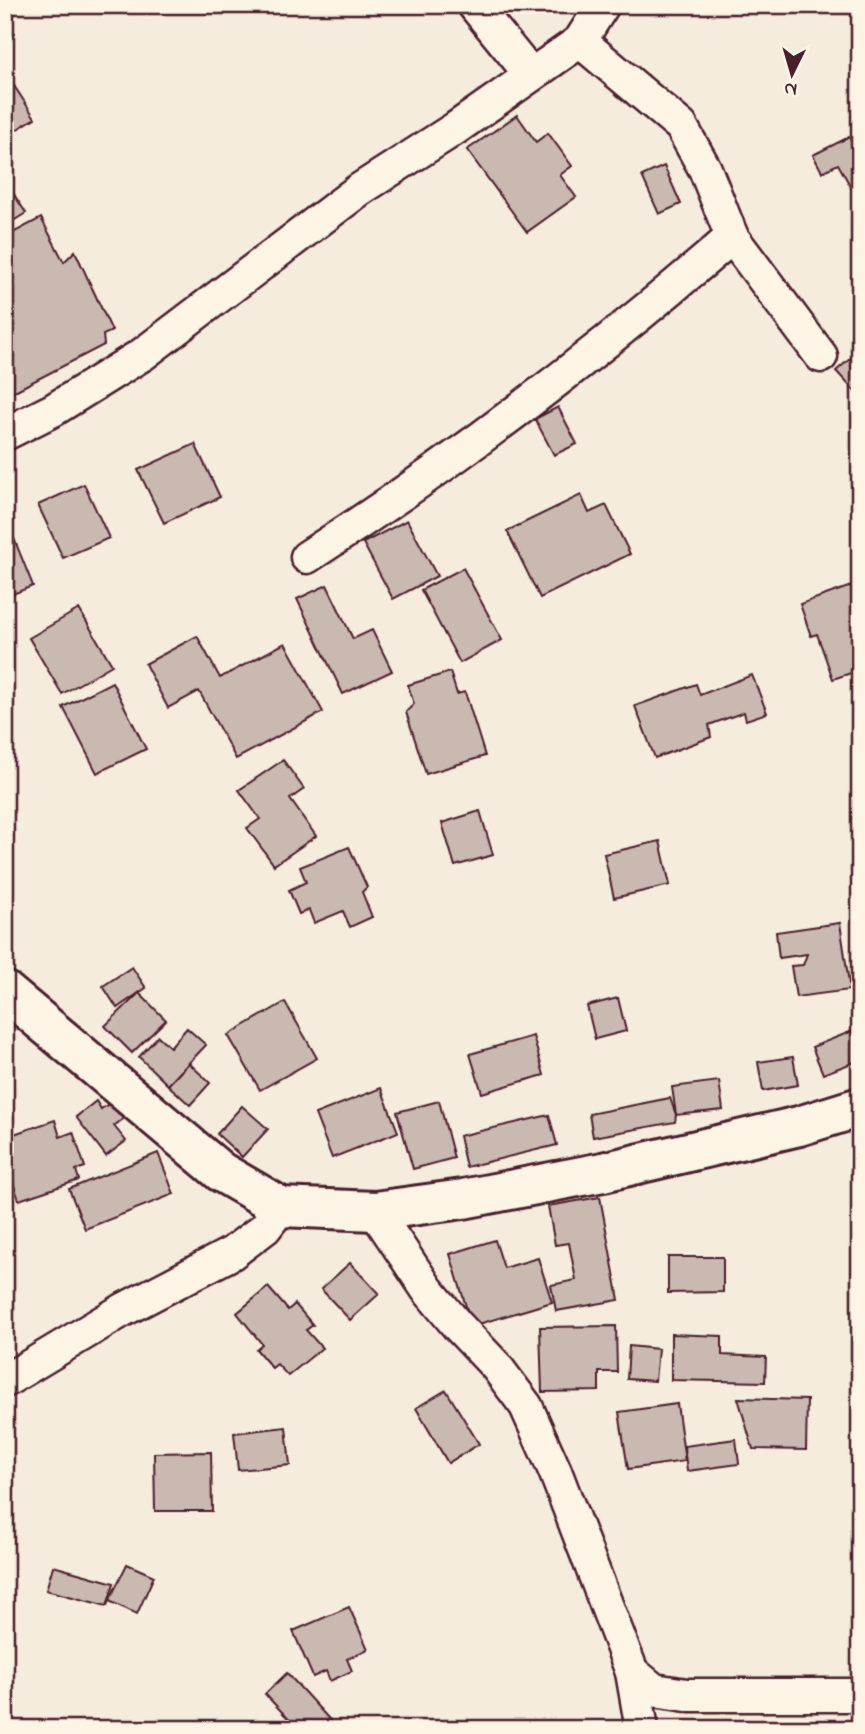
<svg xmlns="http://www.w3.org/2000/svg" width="865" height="1734" viewBox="0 0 865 1734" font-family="'Indie Flower',sans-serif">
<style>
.building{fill:#cab9b1;stroke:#4a1f2b;stroke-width:2}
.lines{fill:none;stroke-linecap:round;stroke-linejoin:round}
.street-casing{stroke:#4a1f2b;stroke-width:37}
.secondary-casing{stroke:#4a1f2b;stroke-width:44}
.street{stroke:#fcf5e5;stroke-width:32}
.secondary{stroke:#fcf5e5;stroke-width:38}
</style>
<rect width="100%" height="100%" fill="#f5ecde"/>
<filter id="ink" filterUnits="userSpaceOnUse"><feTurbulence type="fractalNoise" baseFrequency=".0143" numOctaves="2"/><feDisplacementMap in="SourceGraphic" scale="14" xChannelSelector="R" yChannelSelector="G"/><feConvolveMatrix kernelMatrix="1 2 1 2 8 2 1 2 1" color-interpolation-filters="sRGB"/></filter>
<g filter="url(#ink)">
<g class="building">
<polygon points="5,72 35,118 5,137"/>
<polygon points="517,115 536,142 548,133 572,166 560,175 576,197 527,232 467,150"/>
<polygon points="849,137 860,157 860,203 838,164 822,172 813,155"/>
<polygon points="664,166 681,204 659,214 642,176"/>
<polygon points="5,181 26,213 5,226"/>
<polygon points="41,218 64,262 75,251 112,331 103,335 104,345 5,396 5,237"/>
<polygon points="860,350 860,397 836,371"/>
<polygon points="558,407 577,444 554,455 535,419"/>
<polygon points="195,444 220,497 164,523 138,470"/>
<polygon points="84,484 109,538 63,558 38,505"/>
<polygon points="581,495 589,513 606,505 630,554 540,598 507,531"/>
<polygon points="5,516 33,586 5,597"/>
<polygon points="407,520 437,576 393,599 363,543"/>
<polygon points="463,568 502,640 460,663 421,590"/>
<polygon points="857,584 860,590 860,633 855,635 860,646 860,670 833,679 817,634 811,636 800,604"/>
<polygon points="327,585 353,639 372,630 392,671 343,694 297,599"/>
<polygon points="79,609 112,665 62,694 29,638"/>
<polygon points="197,636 220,678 285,643 323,712 236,759 199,691 168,708 145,664"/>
<polygon points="450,672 457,694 465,692 485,756 426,774 406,712 414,704 408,685"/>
<polygon points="752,675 767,713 746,720 744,712 709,725 711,737 655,758 635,706 696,684 700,695"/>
<polygon points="112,682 146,749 97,773 63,707"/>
<polygon points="283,760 304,789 290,799 316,836 274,865 247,828 260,819 239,790"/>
<polygon points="480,811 493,855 455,866 442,823"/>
<polygon points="660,841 670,885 614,898 604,854"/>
<polygon points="349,847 367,887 362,892 372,917 350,927 343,911 314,923 309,910 299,914 289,890 306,882 300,867"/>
<polygon points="840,923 850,990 796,997 791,966 803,965 807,954 779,958 776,932"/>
<polygon points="132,967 146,988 117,1008 103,986"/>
<polygon points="139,993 166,1020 132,1053 105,1026"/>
<polygon points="618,998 626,1031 595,1039 587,1006"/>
<polygon points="285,1002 317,1058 260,1090 228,1035"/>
<polygon points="187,1028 206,1045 168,1085 139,1057 158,1036 170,1047"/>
<polygon points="860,1028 860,1060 823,1074 812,1047"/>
<polygon points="533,1036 544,1075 482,1093 470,1054"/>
<polygon points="793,1057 798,1085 763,1091 758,1062"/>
<polygon points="189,1063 210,1083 190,1105 168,1085"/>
<polygon points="719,1081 723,1110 676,1115 672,1087"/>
<polygon points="381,1088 398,1132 332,1158 315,1114"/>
<polygon points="670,1098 676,1115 675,1122 593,1137 589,1114"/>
<polygon points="96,1101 101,1109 110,1103 123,1119 114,1126 126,1141 106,1156 76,1117"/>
<polygon points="439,1101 454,1158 413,1169 397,1112"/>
<polygon points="242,1106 268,1129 242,1157 217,1134"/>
<polygon points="549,1115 557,1145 466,1167 459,1136"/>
<polygon points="55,1120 60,1137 73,1132 85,1167 76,1170 79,1180 19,1200 5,1159 5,1137"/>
<polygon points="158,1153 174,1194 85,1229 69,1189"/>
<polygon points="600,1197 619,1300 556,1311 551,1285 576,1280 569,1243 555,1245 548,1206"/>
<polygon points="495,1240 504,1268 538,1258 552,1302 472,1326 450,1254"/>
<polygon points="668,1257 723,1257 723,1292 668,1293"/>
<polygon points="350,1263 379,1294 350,1320 321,1289"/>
<polygon points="268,1287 288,1310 295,1304 313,1325 306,1330 322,1348 288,1376 277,1364 272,1368 256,1349 262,1344 237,1313"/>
<polygon points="616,1326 617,1372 599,1372 599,1391 542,1392 540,1327"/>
<polygon points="671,1334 722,1336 722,1355 766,1357 765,1382 671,1380"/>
<polygon points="629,1346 658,1349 655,1381 627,1379"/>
<polygon points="446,1390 479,1444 448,1463 416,1408"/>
<polygon points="738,1398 807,1400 806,1450 753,1449"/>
<polygon points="677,1404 685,1461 628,1469 619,1412"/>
<polygon points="286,1427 290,1465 238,1470 234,1433"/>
<polygon points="736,1439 739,1464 687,1471 684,1446"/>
<polygon points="211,1452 212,1511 155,1511 154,1453"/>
<polygon points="127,1564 154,1576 137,1614 109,1601"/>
<polygon points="53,1566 114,1583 107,1606 46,1590"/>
<polygon points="349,1607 368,1649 347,1659 352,1671 330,1681 326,1671 313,1677 293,1631"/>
<polygon points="287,1673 338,1729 298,1729 265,1694"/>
</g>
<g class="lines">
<defs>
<g id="street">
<polyline points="474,5 531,75"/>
<polyline points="580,41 681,126 705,169 732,237 821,356"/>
<polyline points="5,434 53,410 143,354 359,190 456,128 580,41 603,5"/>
<path d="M307,557C456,462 598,353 732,237"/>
<polyline points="375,1211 427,1289 457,1325 496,1366 526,1406 555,1471 632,1672 642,1729"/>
<polyline points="5,1381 123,1310 232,1253 265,1228 281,1207"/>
<polyline points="632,1672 654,1690 687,1695 860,1695"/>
</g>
<polyline id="secondary" points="5,991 221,1172 281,1207 375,1211 463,1199 603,1172 799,1126 860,1107"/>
</defs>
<use href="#street" class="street-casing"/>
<use href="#secondary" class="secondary-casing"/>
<use href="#street" class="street"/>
<use href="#secondary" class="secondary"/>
</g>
</g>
<rect width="865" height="1734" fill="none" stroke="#fcf5e5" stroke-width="28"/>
<rect x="14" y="14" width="837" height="1706" fill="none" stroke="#4a1f2b" stroke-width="2.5" filter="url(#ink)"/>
<g transform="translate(792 74) rotate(185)" stroke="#fcf5e5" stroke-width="5" paint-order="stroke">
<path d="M0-5L12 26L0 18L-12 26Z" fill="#4a1f2b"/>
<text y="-10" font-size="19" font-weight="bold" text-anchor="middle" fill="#4a1f2b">N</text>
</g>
</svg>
